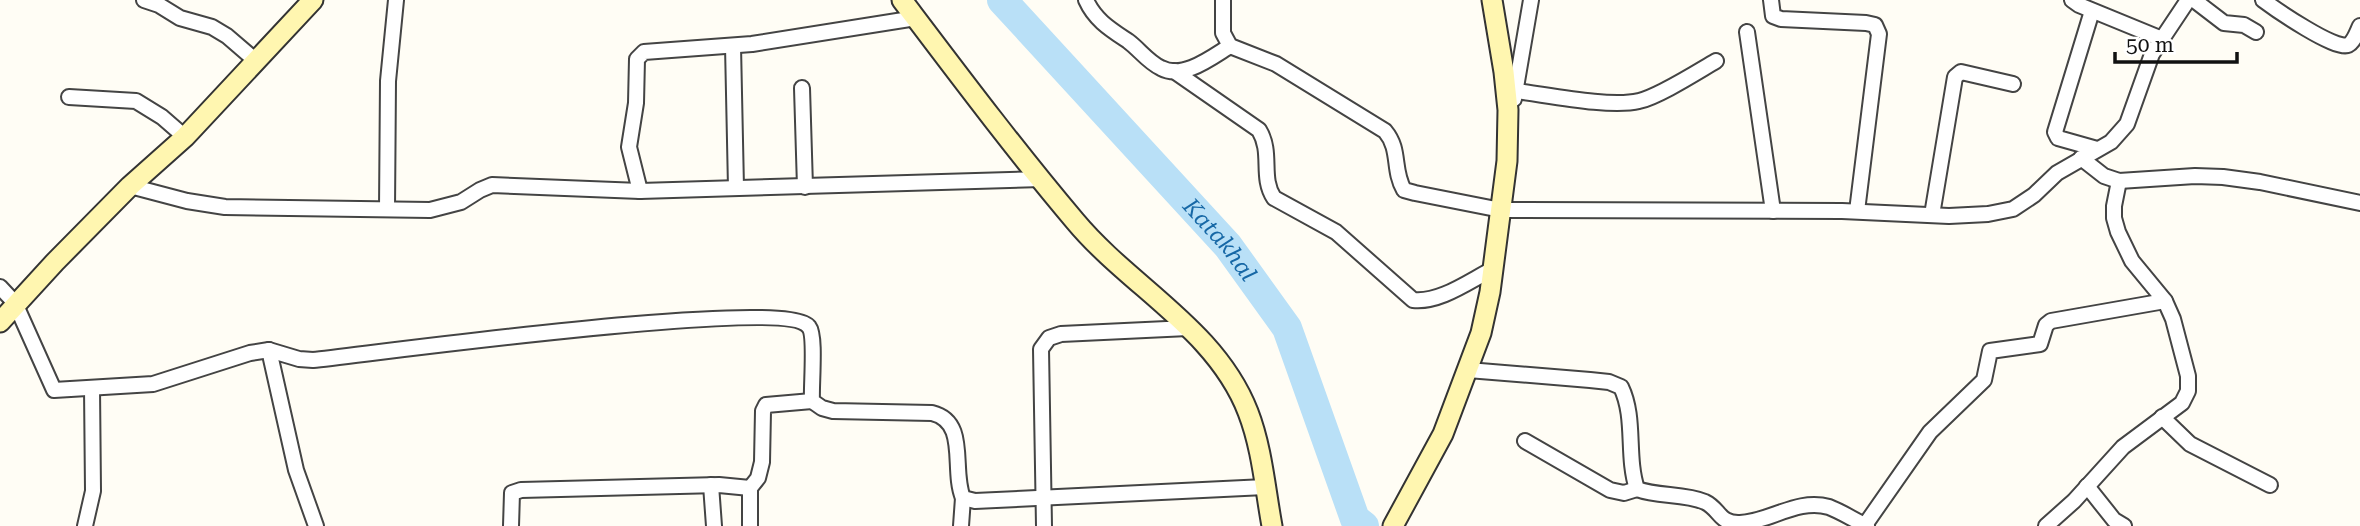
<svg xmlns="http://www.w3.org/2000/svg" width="2360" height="526" viewBox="0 0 2360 526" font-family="'Roboto Serif',serif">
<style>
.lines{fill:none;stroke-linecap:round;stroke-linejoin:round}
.river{stroke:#b9e0f7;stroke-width:30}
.street-casing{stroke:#444;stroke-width:18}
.secondary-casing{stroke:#333;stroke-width:23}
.street{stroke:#fff;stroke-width:14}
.secondary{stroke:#fff6b0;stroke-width:19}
.labels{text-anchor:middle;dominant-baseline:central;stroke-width:7;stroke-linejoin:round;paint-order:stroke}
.water-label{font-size:23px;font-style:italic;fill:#1768a6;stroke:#fff}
</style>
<rect width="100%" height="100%" fill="#fffdf5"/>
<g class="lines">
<path class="river" id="s1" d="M1002,0L1228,246L1287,328L1355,519L1364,526"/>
<defs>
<g id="street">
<polyline points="144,0 159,5 180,18 212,27 227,36 256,61"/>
<path d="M1086,0C1095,20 1110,29 1128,41C1139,49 1148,62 1161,68C1183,80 1212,57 1230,46"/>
<path d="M1223,0V33L1230,46L1276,64L1385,131C1401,150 1392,169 1404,190L1415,193L1501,210L1842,211L1949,216L1988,214L2013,209L2034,195L2057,173L2111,142L2127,124L2152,54L2188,0"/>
<polyline points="1771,0 1773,16 1781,19 1866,23 1875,25 1879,34 1857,211"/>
<polyline points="2072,0 2079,5 2162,39"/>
<polyline points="2194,0 2224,23 2244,25 2256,32"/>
<path d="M2263,0C2275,9 2336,51 2348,45C2354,42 2357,32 2360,26"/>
<polyline points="2092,11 2055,132 2058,138 2097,149"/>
<polyline points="1747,32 1773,211"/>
<polyline points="733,46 736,188"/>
<path d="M1174,71L1259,130C1273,153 1260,177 1274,198L1336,232L1413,300C1440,303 1469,281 1493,269"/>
<polyline points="802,88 805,187"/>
<path d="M1516,91C1548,95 1610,108 1639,101C1658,97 1697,72 1716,61"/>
<polyline points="69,97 136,101 162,117 185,137"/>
<polyline points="1514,99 1531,0"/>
<polyline points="2081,158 2104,176 2119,181 2195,176 2223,177 2260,182 2360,203"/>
<polyline points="130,186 187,201 225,207 430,210 461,202 480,190 492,185 640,191 1042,179"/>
<polyline points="640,191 629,147 636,103 637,59 644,52 752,44 916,18"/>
<polyline points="387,209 388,81 396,0"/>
<polyline points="1932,215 1955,77 1961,72 2013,84"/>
<path d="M0,287L15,303L54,390L153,384L250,353L269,350L299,359L313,360C372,354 787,296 809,327C816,336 811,386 812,401L822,408L833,411L932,413C969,422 951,469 963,498L975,501L1265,487"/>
<polyline points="269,350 296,470 316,526"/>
<path d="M1468,370L1590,380L1609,382L1621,387C1636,418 1626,456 1637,489C1658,497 1684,493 1705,502C1720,509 1719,524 1740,523C1770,522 1797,498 1829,507C1842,512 1854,520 1867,526"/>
<polyline points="2162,417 2190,444 2270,485"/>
<polyline points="1525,441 1610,490 1624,493 1637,489"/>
<polyline points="711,485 714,526"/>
<polyline points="2087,486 2114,520 2124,526"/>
<polyline points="1865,525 1930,432 1984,380 1990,351 2040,344 2046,325 2051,321 2165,301"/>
<polyline points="85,526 93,491 92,388"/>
<polyline points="511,526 512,493 521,490 719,485 750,488"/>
<polyline points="750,526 750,488 758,478 762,462 763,411 766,405 812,401"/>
<polyline points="961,526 963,498"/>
<polyline points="1044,526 1041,349 1049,338 1061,334 1188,328"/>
<polyline points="2046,526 2074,501 2123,447 2182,403 2188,391 2188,376 2173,319 2165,301 2132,261 2118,232 2114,218 2114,206 2119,181"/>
</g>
<g id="secondary">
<path d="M902,0C958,74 1015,150 1075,221C1130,287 1216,329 1248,412C1262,448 1265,488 1272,526"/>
<polyline points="0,322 55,262 130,186 185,137 313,0"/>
<polyline points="1393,526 1443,434 1481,333 1490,292 1507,161 1508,110 1504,72 1492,0"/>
</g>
</defs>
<use href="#street" class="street-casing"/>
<use href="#secondary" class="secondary-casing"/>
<use href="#street" class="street"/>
<use href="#secondary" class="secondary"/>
</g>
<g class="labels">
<g class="water-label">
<text stroke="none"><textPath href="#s1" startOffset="324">Katakhal</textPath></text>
</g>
</g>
<path d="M2115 52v10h122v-10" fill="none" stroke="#111111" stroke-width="3.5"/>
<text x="2126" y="52" font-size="21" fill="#111111" stroke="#ffffff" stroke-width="5" paint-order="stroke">50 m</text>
</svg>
